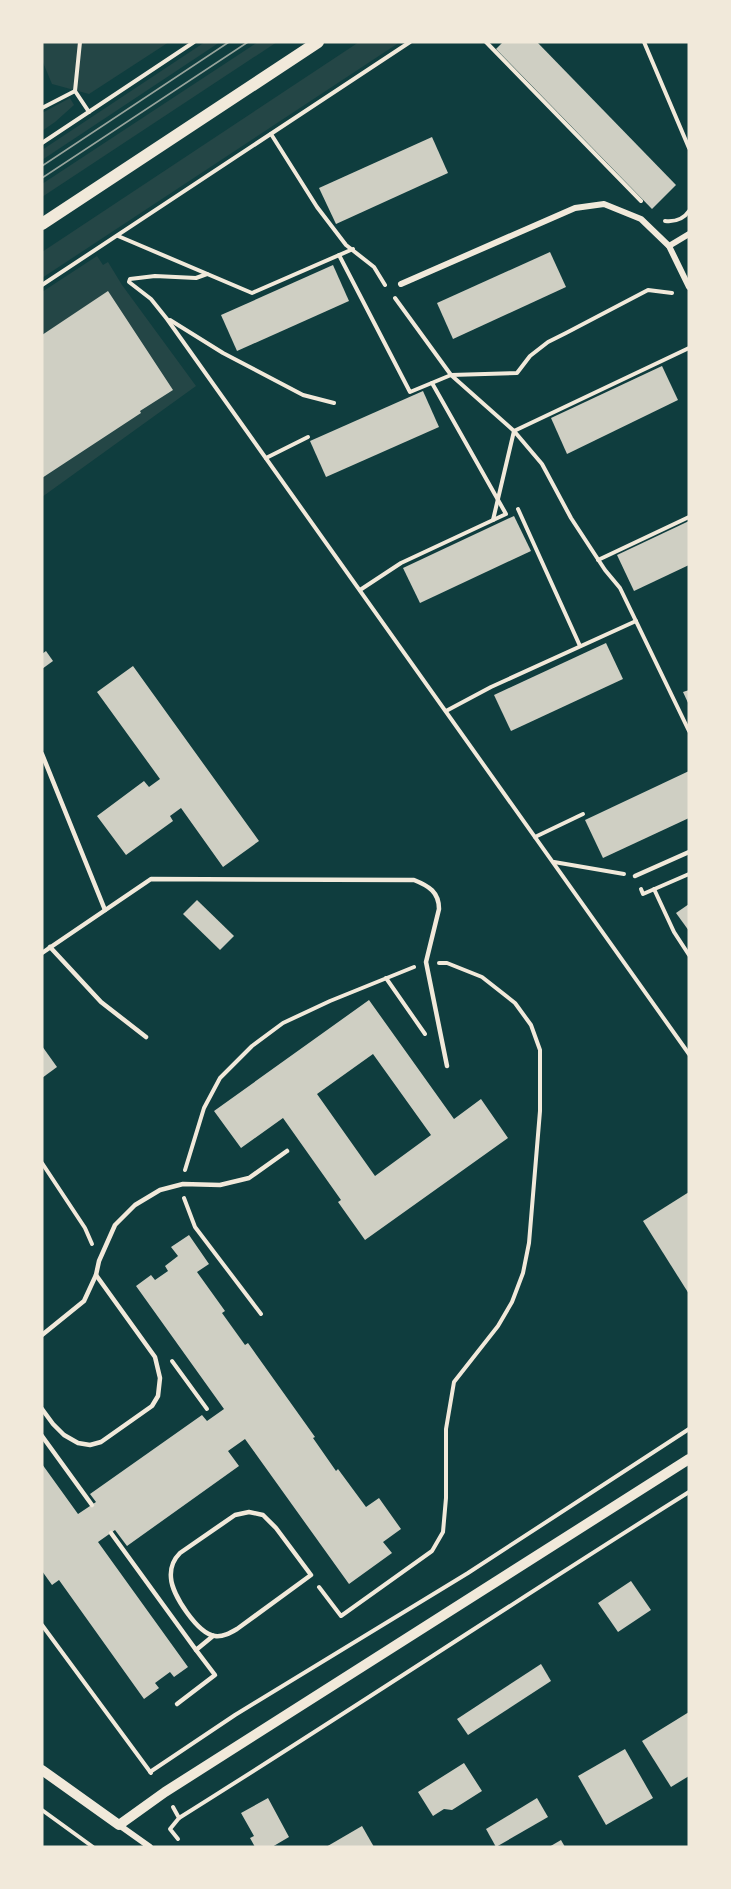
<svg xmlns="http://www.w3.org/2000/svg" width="731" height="1889" viewBox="0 0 731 1889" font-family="'PT Sans Narrow',sans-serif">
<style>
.green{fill:#244646}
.building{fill:#cfcfc3;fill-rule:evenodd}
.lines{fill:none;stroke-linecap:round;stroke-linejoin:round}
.path{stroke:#f1e9da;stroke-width:4}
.service{stroke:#f1e9da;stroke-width:4.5}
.minor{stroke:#f1e9da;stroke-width:6}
.tertiary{stroke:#f1e9da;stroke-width:10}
.secondary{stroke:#f1e9da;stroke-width:12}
.tram{stroke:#97a49c;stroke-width:1.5}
</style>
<rect width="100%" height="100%" fill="#0f3d3e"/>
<g class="green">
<polygon points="42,42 169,42 89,94 52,84 42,60"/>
<polygon points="205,42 220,42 42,160 42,150"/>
<polygon points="258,42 277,42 42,197 42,184"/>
<polygon points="359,42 400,42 42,278 42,252"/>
<polygon points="70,98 74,105 55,122 42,131 42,113"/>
<polygon points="97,256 103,265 108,262 122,285 196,386 42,497 42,478 141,413 140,411 172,390 108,292 42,335 42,292"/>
</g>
<g class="building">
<polygon points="503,42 537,42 676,185 652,209 496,49"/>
<polygon points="432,137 448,173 336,224 319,188"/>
<polygon points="550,252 566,287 453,339 437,303"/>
<polygon points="333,265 349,301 237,351 221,315"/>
<polygon points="108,291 173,390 140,411 141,413 42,478 42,335"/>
<polygon points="662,366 678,400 567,454 551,418"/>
<polygon points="423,391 439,427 326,477 310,441"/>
<polygon points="514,516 531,551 420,603 403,568"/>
<polygon points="689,521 689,565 634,591 617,555"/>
<polygon points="606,643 623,679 511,731 494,695"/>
<polygon points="46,651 53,661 42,669 42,654"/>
<polygon points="133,666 259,841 223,867 181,808 170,816 173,821 126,855 97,816 144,781 149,787 160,779 97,692"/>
<polygon points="689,690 689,705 683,692"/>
<polygon points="689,771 689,818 603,858 585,820"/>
<polygon points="197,900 234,936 220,950 183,914"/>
<polygon points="689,904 689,931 676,913"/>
<path d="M369,1000L454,1119L481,1099L508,1138L365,1240L338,1202L341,1200L283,1118L241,1148L214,1111ZM373,1054L431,1135L375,1176L317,1094Z"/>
<polygon points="42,1046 57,1067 42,1078"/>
<polygon points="689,1192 689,1294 643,1221"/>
<polygon points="189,1235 209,1264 197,1272 225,1311 222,1313 245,1345 248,1343 315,1437 313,1438 336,1471 338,1469 366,1507 379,1498 401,1529 383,1542 392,1553 349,1584 245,1439 228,1451 239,1466 127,1546 115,1530 98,1542 188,1667 174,1677 170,1672 155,1683 159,1688 144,1699 59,1580 52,1585 42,1571 42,1464 78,1514 96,1502 90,1494 202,1415 207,1421 224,1409 136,1286 151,1275 155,1280 168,1271 165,1266 178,1256 171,1247"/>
<polygon points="631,1581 651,1610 618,1632 598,1603"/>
<polygon points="541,1664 551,1681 468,1735 457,1719"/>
<polygon points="689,1712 689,1776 671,1787 642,1741"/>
<polygon points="625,1749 653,1798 606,1825 578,1776"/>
<polygon points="464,1763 482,1791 452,1810 444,1809 433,1816 418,1792"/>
<polygon points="268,1798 289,1837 272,1847 255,1847 250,1838 254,1836 241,1813"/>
<polygon points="537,1798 548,1817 496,1847 486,1829"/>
<polygon points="362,1826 374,1847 326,1847"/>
<polygon points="561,1840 565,1847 549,1847"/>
</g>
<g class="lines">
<g class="path">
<polyline points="80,42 75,91 89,112"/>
<polyline points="486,42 641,201"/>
<polyline points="644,42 689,148"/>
<polyline points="42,108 75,91"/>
<polyline points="271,134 317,207 346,245 374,267 385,285"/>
<polyline points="42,143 194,42"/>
<path d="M665,221C675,222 683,220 689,211"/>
<polyline points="118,236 252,293 353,249"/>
<polyline points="339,255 410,392 451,375 517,373 530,356 548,342 566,333 648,290 672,293"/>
<polyline points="207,274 196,278 155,276 130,279 129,282 151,299 167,319 689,1054"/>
<polyline points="42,285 410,42"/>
<polyline points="395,298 451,375 514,431 542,464 571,518 605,570 620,588 689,731"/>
<polyline points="170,320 223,353 303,395 334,403"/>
<polyline points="266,458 308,437"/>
<polyline points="518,509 580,646"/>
<polyline points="493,520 514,431 689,348"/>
<polyline points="598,560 689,517"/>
<polyline points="360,590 401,563 506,514 432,383"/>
<polyline points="446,711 491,687 636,621"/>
<polyline points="535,837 583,814"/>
<polyline points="554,862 624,874"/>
<polyline points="641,889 643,894 689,874"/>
<polyline points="654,889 674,932 689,955"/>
<polyline points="386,978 425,1034"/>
<polyline points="42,1163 85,1228 92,1244"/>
<polyline points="185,1170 204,1108 220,1078 252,1046 283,1023 330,1001 414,967"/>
<polyline points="184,1198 195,1227 261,1314"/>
<polyline points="172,1361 207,1409"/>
<polyline points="319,1587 341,1616 432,1551 443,1532 446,1498 446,1429 454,1382 498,1326 512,1302 523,1273 529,1243 540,1111 540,1050 531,1025 515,1003 482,977 447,963 439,963"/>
<polyline points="42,1625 151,1773"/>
<polyline points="150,1772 235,1715 468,1573 689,1429"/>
<polyline points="173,1807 179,1818 170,1829 178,1839"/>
<polyline points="42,1810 93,1847"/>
<path d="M179,1818C350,1711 518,1599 689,1492"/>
</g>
<g class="service">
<polyline points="42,754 105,910"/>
<polyline points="635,876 689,852"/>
<polyline points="50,947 101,1002 146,1037"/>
<path d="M42,953L151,879L414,880C429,886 439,892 439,909L426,962L447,1066"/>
<polyline points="42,1335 84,1301 96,1275 99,1261 115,1225 135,1205 160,1190 183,1184 220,1185 249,1178 287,1151"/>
<polyline points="42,1409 53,1424 64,1435 78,1443 90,1445 101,1442 152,1406 158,1396 160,1378 155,1357 96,1275"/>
<polyline points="42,1436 92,1505"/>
<path d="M249,1512L263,1515L276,1528L311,1575L237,1629C230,1633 223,1637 215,1636C198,1634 172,1595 171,1578C170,1568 173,1560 180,1553L235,1515Z"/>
<polyline points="111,1533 196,1650 213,1636"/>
<polyline points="177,1704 215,1675 196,1650"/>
</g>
<g class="minor">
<polyline points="669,246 689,234"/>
<polyline points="401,284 575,208 604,204 641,219 669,246 689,287"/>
<polyline points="119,1825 150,1847"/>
</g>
<polyline class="tertiary" points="42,1770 119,1825 165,1792 689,1459"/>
<polyline class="secondary" points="42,224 318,42"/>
<g class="tram">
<polyline points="42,166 229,42"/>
<polyline points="42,178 248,42"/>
</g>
</g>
<rect width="731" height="1889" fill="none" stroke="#f1e9da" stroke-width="87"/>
</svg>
